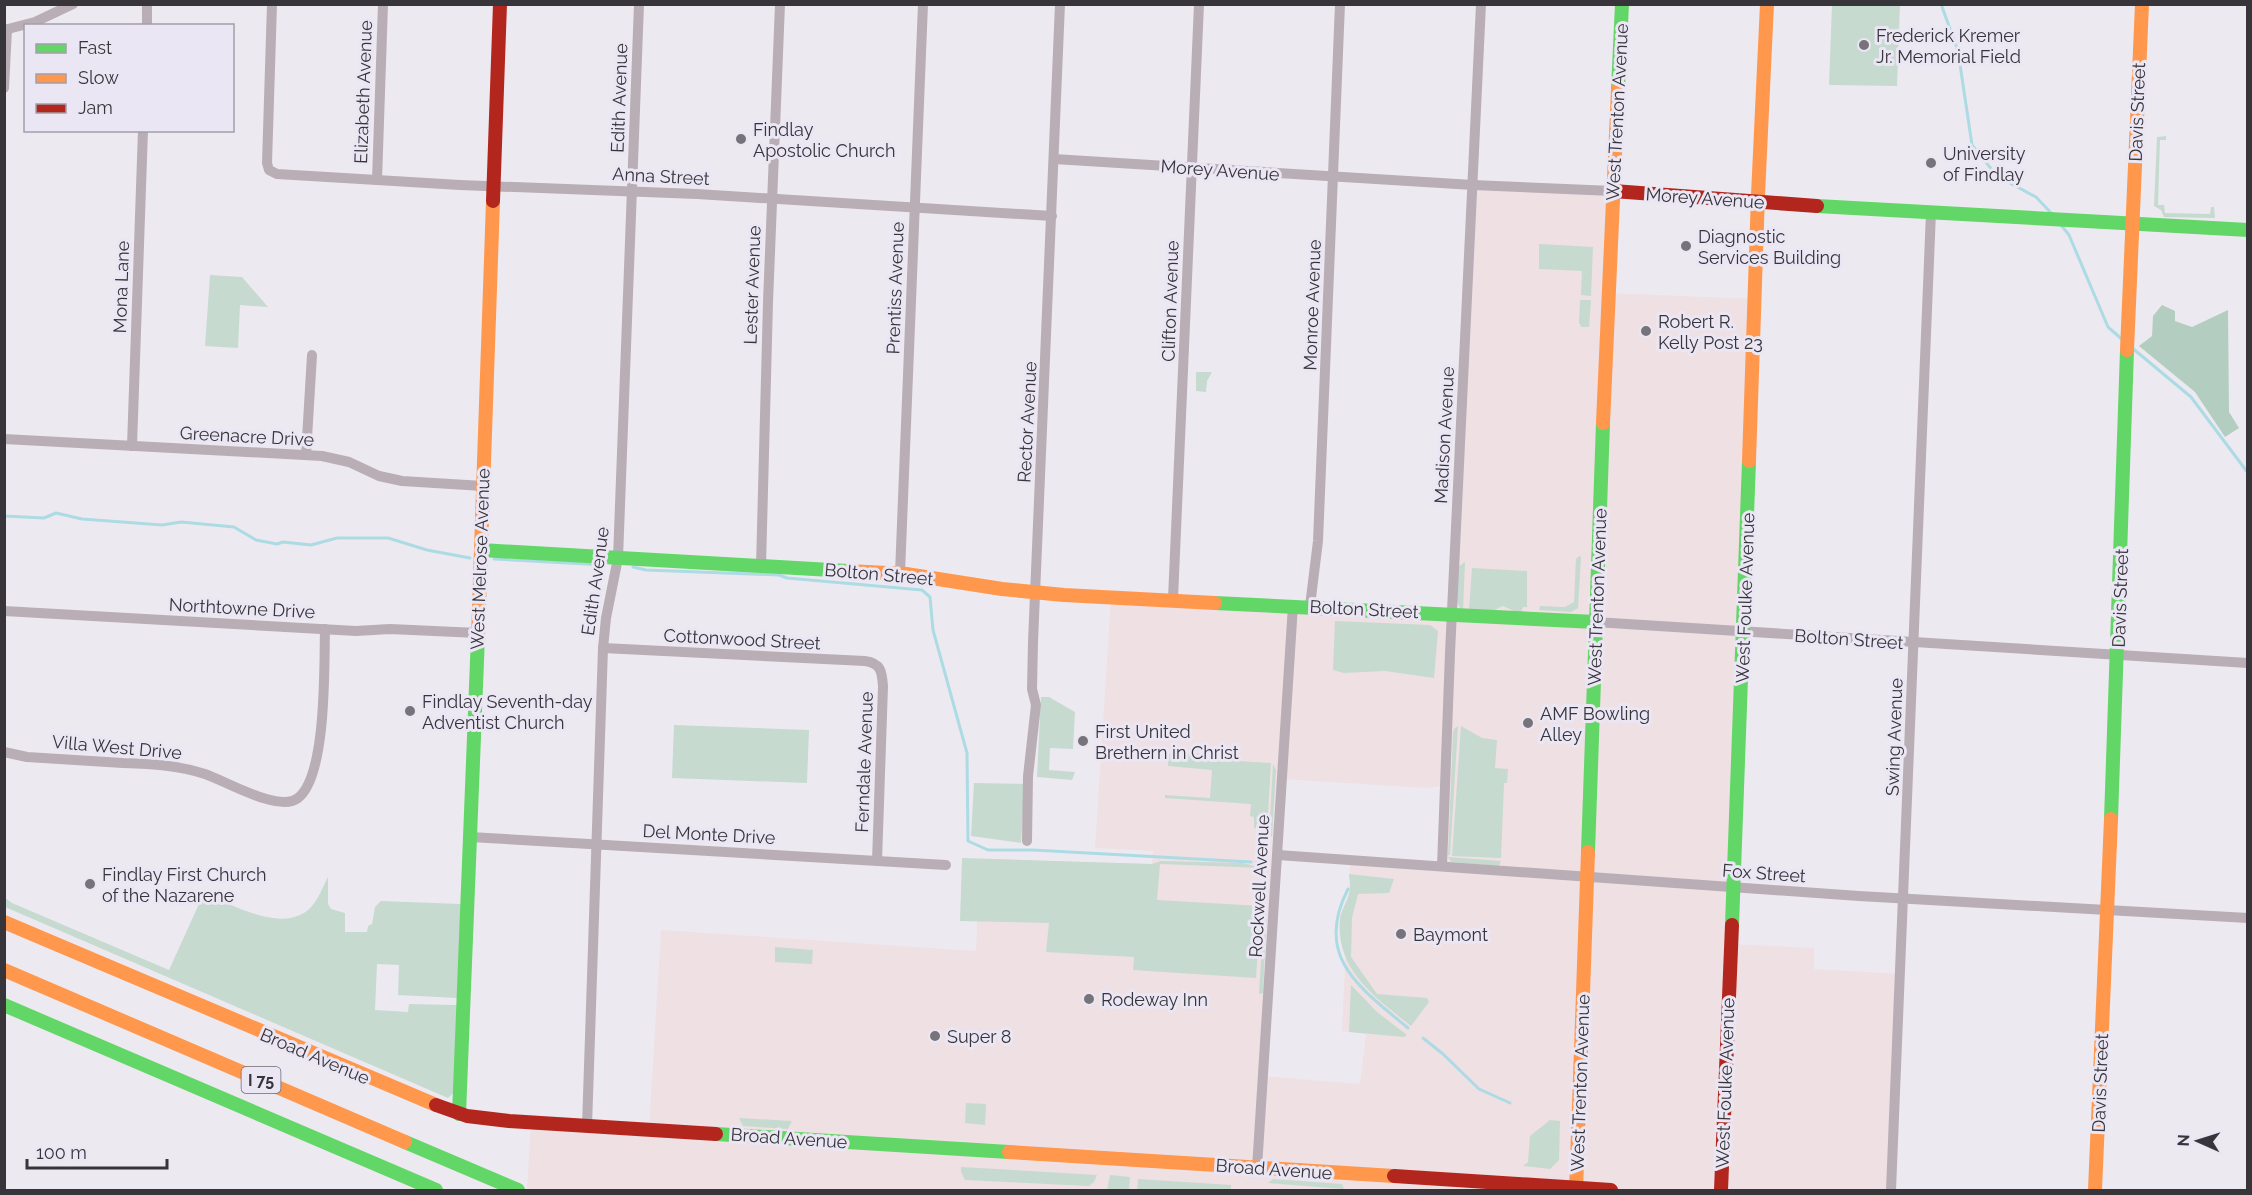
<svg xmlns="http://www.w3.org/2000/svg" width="2252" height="1195" viewBox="0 0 2252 1195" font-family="Raleway,sans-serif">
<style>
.commercial{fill:#efe0e3;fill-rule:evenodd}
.green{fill:#c6dad0}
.forest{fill:#b3cec0}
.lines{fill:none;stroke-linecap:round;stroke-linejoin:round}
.stream{stroke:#acdbe4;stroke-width:3}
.street{stroke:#b9aeb6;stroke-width:10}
.fast{stroke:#63d668;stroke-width:14}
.slow{stroke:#ff974d;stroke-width:14}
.jam{stroke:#b3261e;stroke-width:14}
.poi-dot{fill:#76747a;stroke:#ebe6f4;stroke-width:2}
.labels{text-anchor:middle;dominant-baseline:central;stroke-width:6;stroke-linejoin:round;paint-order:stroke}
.shield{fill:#ebe6f4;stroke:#6d6a72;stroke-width:1.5}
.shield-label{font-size:16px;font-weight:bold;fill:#37353a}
.poi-label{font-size:18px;fill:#37353a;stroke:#ebe6f4;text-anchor:start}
.street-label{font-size:18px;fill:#37353a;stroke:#ebe6f4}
</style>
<rect width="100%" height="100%" fill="#eceaf0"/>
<path class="commercial" d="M1473,185L1613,191L1609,293L1755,299L1731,944L1814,948V969L1901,974L1892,1190H527L531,1122L649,1129L661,930L976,951L980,859L1152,864L1153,851L1095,848L1111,597L1452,614ZM1282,779L1426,788L1445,786L1442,866L1350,860L1342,1031L1366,1034L1360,1084L1264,1076Z"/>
<g class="green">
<polygon points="1832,5 1900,5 1897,86 1829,85"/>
<polygon points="2166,136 2166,140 2160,140 2158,205 2164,205 2165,213 2210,214 2211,207 2214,207 2215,218 2164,217 2161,210 2154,206 2157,137"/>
<polygon points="1539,244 1593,247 1591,296 1581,295 1582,271 1539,269"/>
<polygon points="210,275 242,277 268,307 240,305 238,348 205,346"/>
<polygon points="1580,300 1591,300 1589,327 1581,327 1579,322"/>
<polygon points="1196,372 1212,372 1207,381 1206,392 1196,391"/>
<polygon points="1579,556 1581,557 1578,608 1571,612 1539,610 1540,606 1565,607 1574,602 1576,559"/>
<path d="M1465,562L1463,611C1451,599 1457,581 1459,566Z"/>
<polygon points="1472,568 1527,571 1527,607 1523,607 1521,612 1514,611 1503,606 1492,611 1469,610"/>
<polygon points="1335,621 1430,625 1438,631 1434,678 1385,671 1344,673 1333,670"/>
<polygon points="1041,697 1049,697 1075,712 1073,749 1050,748 1049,770 1075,772 1072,780 1037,777"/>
<polygon points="674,725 809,730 807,783 672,778"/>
<polygon points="1458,726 1450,855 1448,855 1453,733 1454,729"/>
<polygon points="1461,726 1482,738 1497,740 1495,768 1508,769 1507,783 1504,783 1501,858 1452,856"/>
<polygon points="1172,752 1203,754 1203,759 1271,763 1267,829 1254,828 1254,817 1250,816 1251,804 1165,798 1165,795 1210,798 1212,770 1168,766 1168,755"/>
<polygon points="1273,764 1276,770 1272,836 1269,837"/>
<polygon points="974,783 1025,784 1021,843 971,836"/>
<polygon points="1256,853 1265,853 1264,868 1160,864 1157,900 1261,906 1256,978 1133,970 1134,957 1046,952 1049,923 960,921 962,858 1152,864 1161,861 1243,863 1254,866 1256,860"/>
<polygon points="1448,857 1501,861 1499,866 1451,862"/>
<path d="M1349,874L1394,879L1389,893L1358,894L1352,918L1351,957L1377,994L1427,998L1429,1002L1411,1026C1376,998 1335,970 1340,919C1341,909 1350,898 1350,888C1351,883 1349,879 1349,874Z"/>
<path d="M328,877V904L331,909L345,913V932H367L368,926L372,924L375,907L381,901L460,904L462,906L459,995L457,998L398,995L399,965L377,964L375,1010L408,1012L409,1004L456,1005L458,1007L453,1093L448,1098L5,907L4,897L12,903L169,970L204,893C233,905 286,936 312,906C319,898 323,886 328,877Z"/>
<polygon points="1264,908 1267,910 1263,993 1259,994"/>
<polygon points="775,947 813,950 812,964 775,962"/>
<polygon points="1351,985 1377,1012 1407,1035 1404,1037 1349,1032"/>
<polygon points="966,1103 986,1104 985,1125 965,1123"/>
<polygon points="739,1118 792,1121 788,1129 743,1126"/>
<polygon points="1550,1120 1560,1121 1559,1160 1550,1169 1523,1166 1528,1162 1530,1136"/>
<polygon points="961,1167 1097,1175 1094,1182 1089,1186 965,1180 961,1172"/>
<polygon points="1110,1175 1130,1177 1129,1190 1107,1190"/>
<polygon points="1138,1179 1231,1185 1231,1190 1137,1190"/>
<polygon points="1273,1179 1342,1184 1344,1189 1268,1183"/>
</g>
<polygon class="forest" points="2162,305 2175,311 2175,321 2192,327 2228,310 2229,412 2239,428 2225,437 2195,392 2139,346 2152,336 2153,316"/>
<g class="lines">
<g class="stream">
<polyline points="1941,4 1958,51 1972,145 1997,176 2036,197 2053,215"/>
<polyline points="2061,225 2069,235 2108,327 2124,341"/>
<polyline points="2131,347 2191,397 2248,473"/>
<polyline points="4,516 44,518 56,513 82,519 162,525 181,522 234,527 256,540 277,544 283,542 311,545 337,538 388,538 427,550 470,558"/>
<polyline points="494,559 604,565"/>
<polyline points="633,567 646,570 779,575 787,578 922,590 930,597 933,630 967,753 968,841 988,850 1033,850 1251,862"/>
<path d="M1348,889C1313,957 1360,988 1408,1028"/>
<polyline points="1423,1038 1443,1054 1479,1089 1510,1103"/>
</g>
<g class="street">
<polyline points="272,4 267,163 269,170 277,174 460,185 697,194 1052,216"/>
<polyline points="147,26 147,4"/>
<polyline points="4,30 35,22 73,4"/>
<polyline points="4,88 7,29"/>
<polyline points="1054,159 1473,185 1613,191"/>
<polyline points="377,180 383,4"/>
<polyline points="4,439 322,456 349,462 379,476 402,481 483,486"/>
<polyline points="132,446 143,130"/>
<polyline points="306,455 312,355"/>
<polyline points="761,566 768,302 780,4"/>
<polyline points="900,573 923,4"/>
<polyline points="1173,599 1199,4"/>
<polyline points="1310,606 1318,541 1340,4"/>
<polyline points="4,611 356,631 390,629 478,633"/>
<polyline points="1595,622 2248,663"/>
<path d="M603,648L865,661C881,663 882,672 883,686L877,861"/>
<path d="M4,752L27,757C59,759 91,761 123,763C151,764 178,765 205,774C226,781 279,813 298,798C327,776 324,665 325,629"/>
<polyline points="470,837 946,865"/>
<polyline points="1027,841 1028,776 1036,705 1032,689 1033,642 1060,4"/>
<polyline points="1278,855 1859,896 2248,918"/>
<polyline points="1442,866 1450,653 1481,4"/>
<polyline points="587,1126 603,648 606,618 618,558 639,4"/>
<polyline points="1257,1168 1293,605"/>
<polyline points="1891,1190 1931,212"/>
</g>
<g class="fast">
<polyline points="1618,89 1622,4"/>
<polyline points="1817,206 2248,230"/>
<polyline points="481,550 848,571"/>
<polyline points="1215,603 1595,622"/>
<polyline points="2111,819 2127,350"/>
<polyline points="1588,852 1603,423"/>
<polyline points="1732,925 1749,461"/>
<polyline points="4,1005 436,1190"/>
<polyline points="459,1114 478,636"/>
<polyline points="716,1134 1009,1152"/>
<polyline points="405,1142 518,1190"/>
</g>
<g class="slow">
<polyline points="2127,350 2142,4"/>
<polyline points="1603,423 1618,89"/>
<polyline points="1749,461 1758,195 1767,4"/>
<polyline points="848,571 906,574 1002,589 1064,595 1215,603"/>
<polyline points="478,636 493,201"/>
<polyline points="4,922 436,1105"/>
<polyline points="4,970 405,1142"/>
<polyline points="1009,1152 1394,1176"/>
<polyline points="1576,1190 1588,852"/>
<polyline points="2095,1190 2111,819"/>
</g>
<g class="jam">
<polyline points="1613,191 1817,206"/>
<polyline points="493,201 500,4"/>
<polyline points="436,1105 467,1116 509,1121 716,1134"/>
<polyline points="1394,1176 1611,1190"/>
<polyline points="1721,1190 1732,925"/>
</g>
</g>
<g class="poi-dot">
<circle cx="1864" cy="45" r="6"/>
<circle cx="741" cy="139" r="6"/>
<circle cx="1931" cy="163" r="6"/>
<circle cx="1686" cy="246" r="6"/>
<circle cx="1646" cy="331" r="6"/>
<circle cx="410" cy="711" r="6"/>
<circle cx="1528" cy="723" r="6"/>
<circle cx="1083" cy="741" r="6"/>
<circle cx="90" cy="884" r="6"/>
<circle cx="1401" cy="934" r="6"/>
<circle cx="1089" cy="999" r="6"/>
<circle cx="935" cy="1036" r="6"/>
</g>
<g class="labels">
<rect class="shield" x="241.5" y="1067" width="39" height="26" rx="4.5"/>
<g class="shield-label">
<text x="261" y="1080">I 75</text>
</g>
<g class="poi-label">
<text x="1876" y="35">Frederick Kremer<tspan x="1876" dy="21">Jr. Memorial Field</tspan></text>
<text x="753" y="129">Findlay<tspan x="753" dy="21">Apostolic Church</tspan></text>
<text x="1943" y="153">University<tspan x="1943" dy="21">of Findlay</tspan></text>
<text x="1698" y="236">Diagnostic<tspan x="1698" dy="21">Services Building</tspan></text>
<text x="1658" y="321">Robert R.<tspan x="1658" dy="21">Kelly Post 23</tspan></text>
<text x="422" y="701">Findlay Seventh-day<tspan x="422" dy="21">Adventist Church</tspan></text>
<text x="1540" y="713">AMF Bowling<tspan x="1540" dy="21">Alley</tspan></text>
<text x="1095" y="731">First United<tspan x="1095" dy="21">Brethern in Christ</tspan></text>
<text x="102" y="874">Findlay First Church<tspan x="102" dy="21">of the Nazarene</tspan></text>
<text x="1413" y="934">Baymont</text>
<text x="1101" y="999">Rodeway Inn</text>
<text x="947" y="1036">Super 8</text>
</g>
<g class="street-label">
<text transform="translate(363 92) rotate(-88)">Elizabeth Avenue</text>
<text transform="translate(619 98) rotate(-88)">Edith Avenue</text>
<text transform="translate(1617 112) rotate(-87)">West Trenton Avenue</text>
<text transform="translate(2137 112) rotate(-88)">Davis Street</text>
<text transform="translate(1220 170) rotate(4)">Morey Avenue</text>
<text transform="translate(661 176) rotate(3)">Anna Street</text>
<text transform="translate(1705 198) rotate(4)">Morey Avenue</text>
<text transform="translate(752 285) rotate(-88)">Lester Avenue</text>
<text transform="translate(121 287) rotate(-88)">Mona Lane</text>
<text transform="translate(895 288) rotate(-88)">Prentiss Avenue</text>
<text transform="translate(1170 301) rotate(-88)">Clifton Avenue</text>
<text transform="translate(1312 305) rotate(-88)">Monroe Avenue</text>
<text transform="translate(1027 422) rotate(-87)">Rector Avenue</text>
<text transform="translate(1444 435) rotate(-87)">Madison Avenue</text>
<text transform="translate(247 436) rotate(3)">Greenacre Drive</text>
<text transform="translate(480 559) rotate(-88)">West Melrose Avenue</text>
<text transform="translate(879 574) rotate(5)">Bolton Street</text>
<text transform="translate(595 581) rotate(-82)">Edith Avenue</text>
<text transform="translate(1597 597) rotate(-88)">West Trenton Avenue</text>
<text transform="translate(1745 598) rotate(-88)">West Foulke Avenue</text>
<text transform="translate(2120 598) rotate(-88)">Davis Street</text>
<text transform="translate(242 608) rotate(3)">Northtowne Drive</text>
<text transform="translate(1364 609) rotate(3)">Bolton Street</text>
<text transform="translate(742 639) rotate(3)">Cottonwood Street</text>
<text transform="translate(1849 639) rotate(4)">Bolton Street</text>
<text transform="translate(1894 737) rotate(-88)">Swing Avenue</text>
<text transform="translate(117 747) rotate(5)">Villa West Drive</text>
<text transform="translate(864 762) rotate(-88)">Ferndale Avenue</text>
<text transform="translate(709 834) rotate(3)">Del Monte Drive</text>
<text transform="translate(1764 873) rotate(4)">Fox Street</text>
<text transform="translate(1259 886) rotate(-87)">Rockwell Avenue</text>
<text transform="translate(315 1056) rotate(23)">Broad Avenue</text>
<text transform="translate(1580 1083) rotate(-88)">West Trenton Avenue</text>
<text transform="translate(1725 1083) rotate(-88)">West Foulke Avenue</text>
<text transform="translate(2100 1083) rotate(-88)">Davis Street</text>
<text transform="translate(789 1138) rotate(4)">Broad Avenue</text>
<text transform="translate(1274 1169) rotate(4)">Broad Avenue</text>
</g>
</g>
<rect width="2252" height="1195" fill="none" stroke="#37353a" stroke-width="12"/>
<rect x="24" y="24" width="210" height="108" fill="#ebe6f4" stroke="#a39faa" stroke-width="1.5"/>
<rect x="36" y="44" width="30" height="9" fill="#63d668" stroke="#a39faa" stroke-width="1.5"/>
<text x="78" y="54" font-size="18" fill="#37353a">Fast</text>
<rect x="36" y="74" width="30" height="9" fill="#ff974d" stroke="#a39faa" stroke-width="1.5"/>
<text x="78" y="84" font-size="18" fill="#37353a">Slow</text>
<rect x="36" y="104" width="30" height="9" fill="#b3261e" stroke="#a39faa" stroke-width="1.5"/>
<text x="78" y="114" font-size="18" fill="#37353a">Jam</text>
<g transform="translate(2198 1141) rotate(273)" stroke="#ebe6f4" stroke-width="4.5" paint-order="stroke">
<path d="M0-4.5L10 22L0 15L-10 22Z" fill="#37353a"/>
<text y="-9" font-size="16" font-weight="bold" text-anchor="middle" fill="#37353a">N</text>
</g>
<path d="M27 1159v9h140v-9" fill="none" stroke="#37353a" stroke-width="3"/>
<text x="36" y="1159" font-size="18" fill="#37353a" stroke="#ebe6f4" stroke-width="4.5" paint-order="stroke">100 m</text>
</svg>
